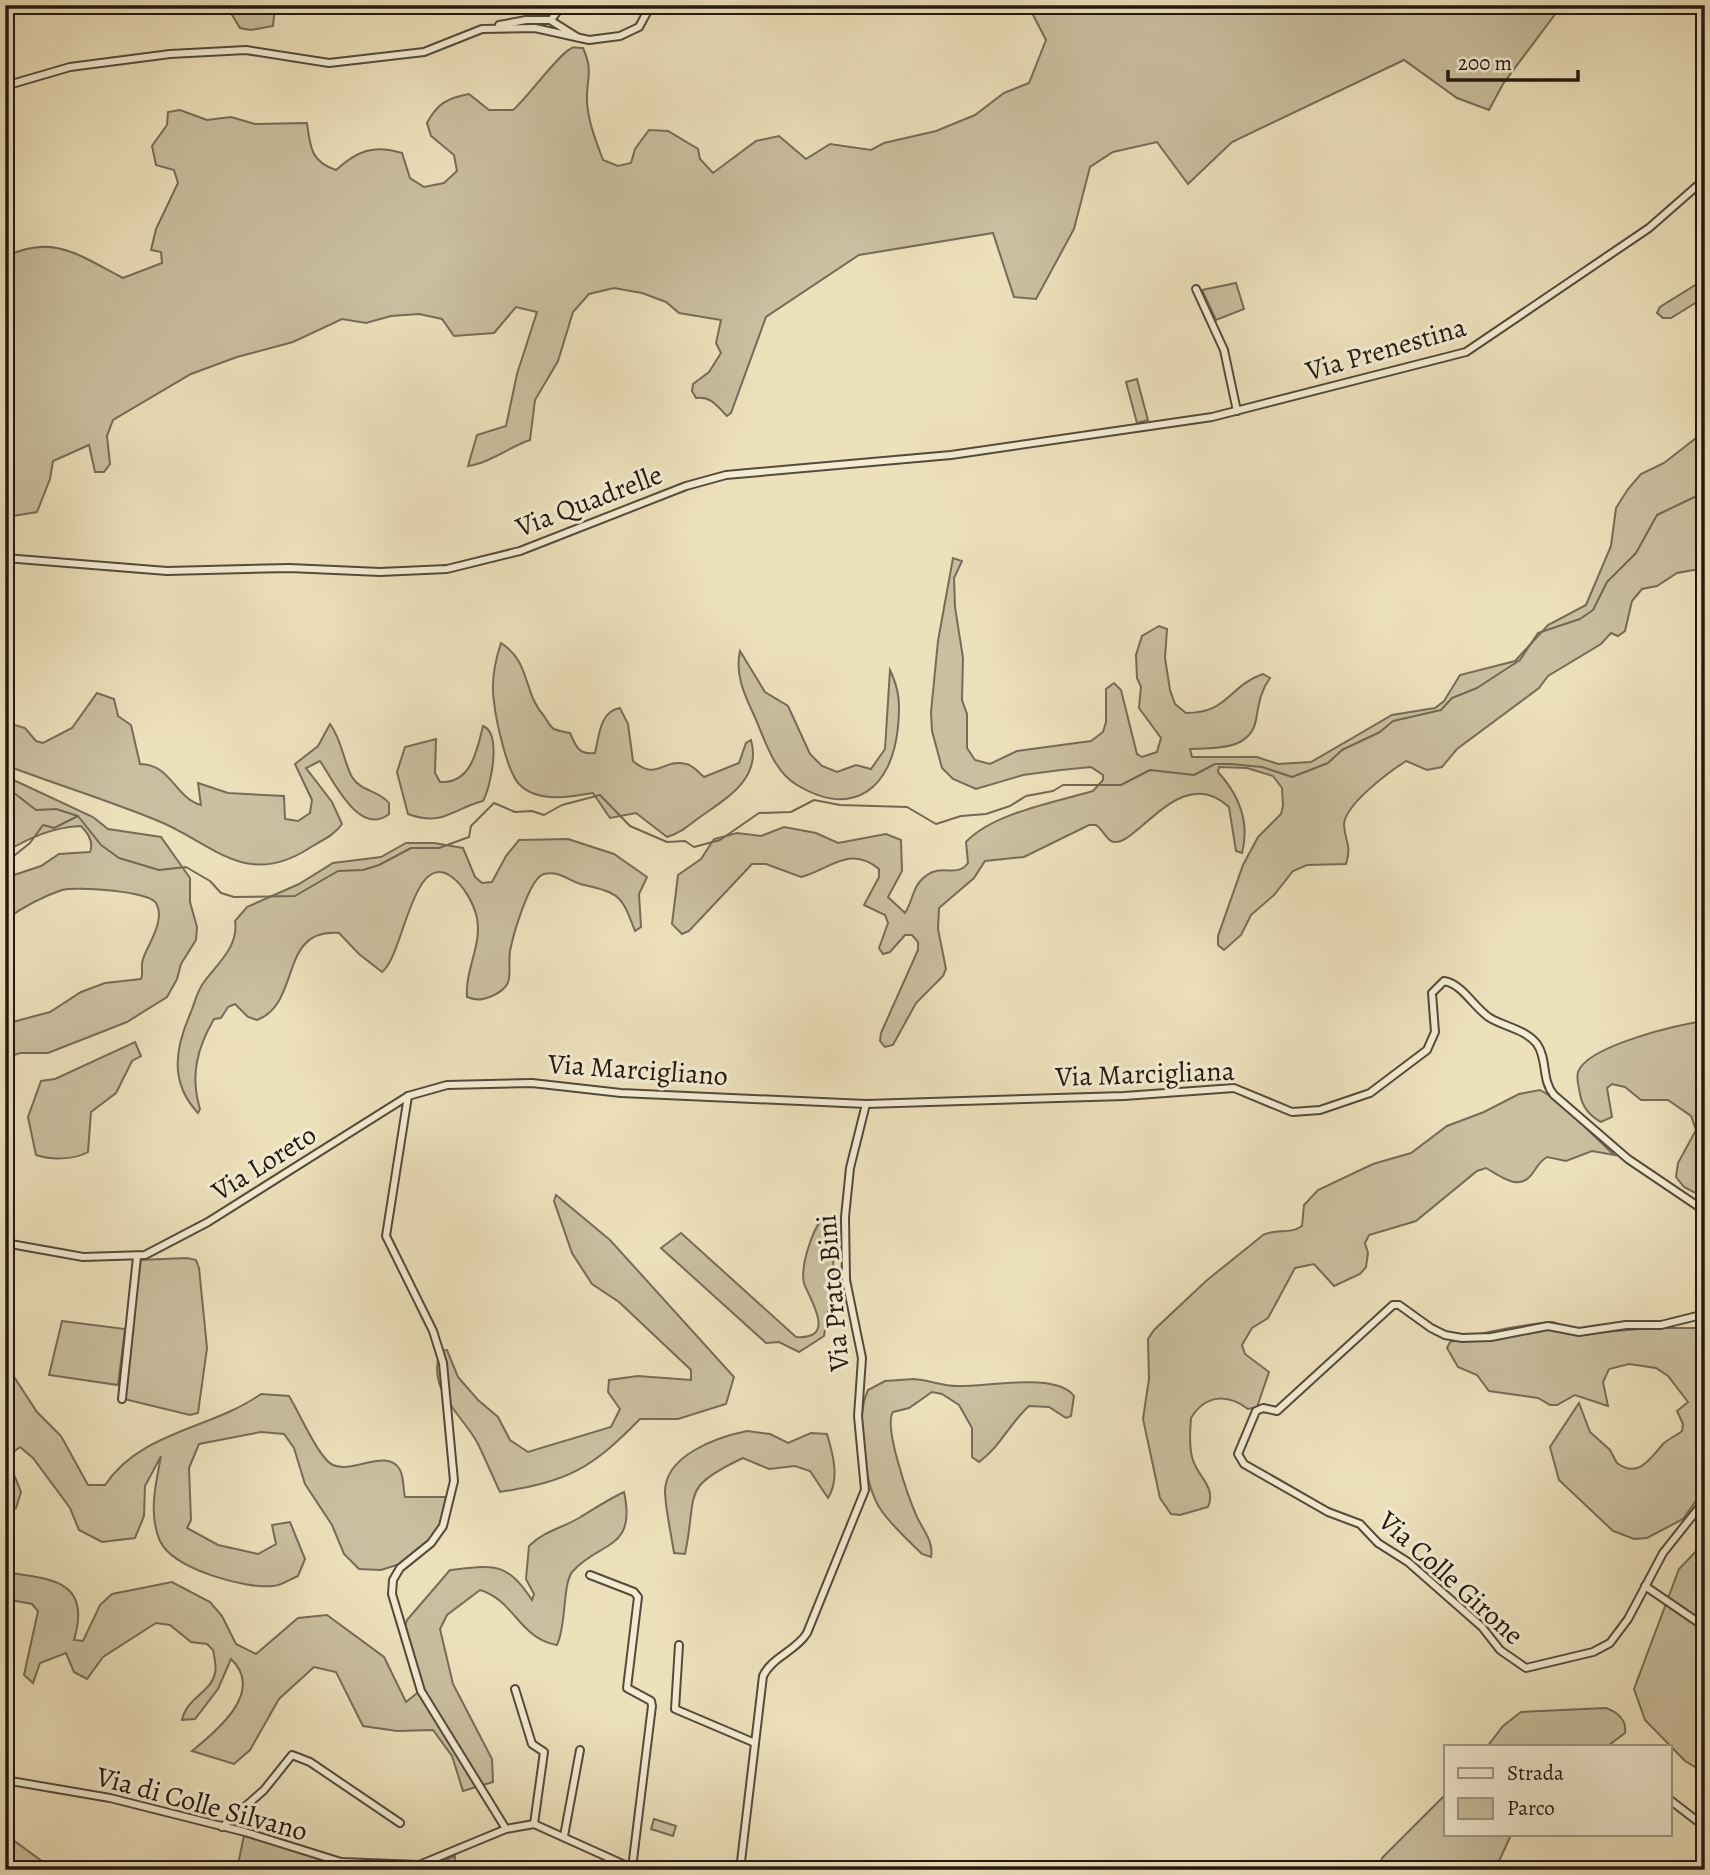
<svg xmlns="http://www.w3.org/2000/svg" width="1710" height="1875" viewBox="0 0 1710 1875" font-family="Alegreya,serif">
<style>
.green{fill:#cabf9f;stroke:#766c58;stroke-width:2}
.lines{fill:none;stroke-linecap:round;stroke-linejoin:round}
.stream{stroke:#726854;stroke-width:2}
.minor-casing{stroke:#554a3b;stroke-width:10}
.minor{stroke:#f3ecd3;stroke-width:6}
.labels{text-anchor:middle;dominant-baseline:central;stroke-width:6;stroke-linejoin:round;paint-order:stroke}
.street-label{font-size:28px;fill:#221810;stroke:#f3ecd3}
</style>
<rect width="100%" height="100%" fill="#ede1bc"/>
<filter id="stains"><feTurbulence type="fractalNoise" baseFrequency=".00286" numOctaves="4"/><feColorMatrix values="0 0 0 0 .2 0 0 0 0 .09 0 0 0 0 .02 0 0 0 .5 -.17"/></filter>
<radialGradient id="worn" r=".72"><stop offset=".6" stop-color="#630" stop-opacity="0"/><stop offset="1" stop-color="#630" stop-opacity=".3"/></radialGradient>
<g class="green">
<polygon points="226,5 275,5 273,26 251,30 240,28"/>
<path d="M1020,5H1562L1503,84L1489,110L1457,98L1404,60L1232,142L1188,184L1157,142L1113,152L1090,167L1074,229L1036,299L1014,297L993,233L859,255L766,317L731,413L727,416C717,406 711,396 696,398L692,391L693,384L709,372L721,353L716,343L721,320L679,313L666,302L642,293L614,288L589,294L573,312L558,361L535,400L530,440C509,447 490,463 468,466L477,435L506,426L517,374L537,312L516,307L494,333L454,336L442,319L419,314L391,316L366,323L342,319L293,342L237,357L191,374L113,420L107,436L110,464L104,472H95L89,445L53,461L50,479L37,512L13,516L5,511V257C53,233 80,256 123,278L162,263L161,252L151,250L156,229L178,183L174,170L156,165L152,146L167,125L168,112L180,110L207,120L231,117L255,124L307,123C310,147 311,162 336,170C357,151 374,144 402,153L410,178L424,187L444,183L457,171L454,155L431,136L427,123C437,104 447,98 469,94L489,110H513C527,98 560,52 572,48C572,47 582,48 583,48C594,73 586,77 587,101C588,122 596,141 603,160L618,166L631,163L635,149L649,130L668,131L698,149L700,159L713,173L756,141L779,136L806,159L830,144L871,150L884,143L936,131L975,115L1004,93L1029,83L1046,40L1032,13Z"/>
<polygon points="1705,279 1705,297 1671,318 1663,318 1657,313 1660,307"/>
<polygon points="1236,283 1244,309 1216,320 1202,290"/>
<polygon points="1137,379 1148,420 1137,423 1126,382"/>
<path d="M1705,431V558L1699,569L1677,573L1657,586L1642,589L1632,601L1625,631L1618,636L1611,633L1601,644L1548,676L1539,688L1457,749L1442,767L1427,770L1406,761C1389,772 1344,805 1344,825C1345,842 1352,845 1346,864L1307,865L1293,871L1274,895L1251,915L1241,935L1224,950L1218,945V936L1243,865L1258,837L1281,814L1283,806L1282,788L1273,776L1247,768L1219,767L1218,772C1239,795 1250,822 1242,853L1236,851L1229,807C1179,760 1134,853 1111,841C1106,838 1102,829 1096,825H1089L1024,857L985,861L974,878L939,908L938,929L946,969L943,976L916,1003L893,1045L885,1047L880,1041L881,1033L918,950V942L912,935H905L890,952L883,954L879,948L888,923L885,915L864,905L879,877V869C850,844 829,870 801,877L766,864H752L689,931L682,934L672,924L678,875L701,859L714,839L737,833L761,836L784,827L816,833L838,843L886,834L901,840L902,871L888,897L905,913C914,899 912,885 927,875C942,864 957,878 968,863L966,842C993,813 1056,802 1093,791L1103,780V775L1091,767L1061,770L1023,775L976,789L953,779L942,768L932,731L931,712L938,641L953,558L962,561L954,578L955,607L963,658L962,700L967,714V748L975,760L990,764L1017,751L1091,741L1103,732L1106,722V689L1114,683L1121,690L1137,754L1142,757L1157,752L1161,738L1139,708L1141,687L1137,678L1136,655L1142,636L1159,626L1167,629L1165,658L1170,690L1175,704L1186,713C1229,713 1228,686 1263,674L1270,678C1260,692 1259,703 1256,720C1250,751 1214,748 1190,749L1192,757H1257L1278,764L1311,762L1392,715L1435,708L1444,701L1460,675L1515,661L1548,625L1586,605L1611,546L1616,508L1628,489L1641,474L1664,463Z"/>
<path d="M501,643C531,662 523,693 544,716C547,720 550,727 554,729C558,731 565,732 570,733C576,747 579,755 595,753C599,736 600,711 620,708L628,724L633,761C658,782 662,758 686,764C693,765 699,773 704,777L739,763L746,743L751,740C762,778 727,798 700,817C689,825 681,833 667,837L636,813L610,818L593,793C571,797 538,803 520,785C507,773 496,720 494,702C491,683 495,661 501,643Z"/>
<path d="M740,651L765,692L788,706L810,754L822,766L837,772L856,765L871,769L885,749L890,670C900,691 900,705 898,727C892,788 854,819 797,785C775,772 766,744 757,722C747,699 734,677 740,651Z"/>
<path d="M97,693L114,699L118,716L131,725L140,764C171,764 175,798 201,805L198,783L228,793L284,796L285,819L298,821L310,813L312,800L295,764L318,746L330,724C342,740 343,760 352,777C361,792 379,790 389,803V814C359,838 332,778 320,761L306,768L332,802L342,824C334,836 320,841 308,849C244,889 212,842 156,820C107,800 55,784 5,765V722L25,728L36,741L43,743L72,728Z"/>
<path d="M483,726C502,733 491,787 483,801C452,809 443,827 408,814L397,772L405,747L436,739L435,773L440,782C471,784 477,751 483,726Z"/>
<path d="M5,776L93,817L108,829L161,837L190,878V902L197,927L196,940L181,964L177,979L167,997L127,1022L48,1053H20L5,1058V1024L50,1012L81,992L105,983L141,979C144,972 140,967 143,959C148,944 166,920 156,903C148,891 75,886 62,890C41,897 23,907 5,920V878L41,866L59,854L90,852C94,842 88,833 81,826C53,827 29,838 5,852Z"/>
<path d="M568,839L614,854L647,877L639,894L641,927L635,931C622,897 621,893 584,885C570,882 560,870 544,874C529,878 513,936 510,951C507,973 517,985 492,996C482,1000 478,1001 467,997C465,969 482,946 477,918C474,904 464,886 452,877C412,848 404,956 382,972L359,954L339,933C278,928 302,1003 257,1020L248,1017L235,1004L228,1007L221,1018L214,1019C197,1048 190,1076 200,1109L198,1113C169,1082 175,1048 191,1012C195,1002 197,991 204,982C218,963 239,946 235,921L247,907L299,884L333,863L381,857L406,843H434L463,848L475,877L482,883L492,882L506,856L519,840Z"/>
<path d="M1705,1021V1198L1684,1187L1676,1177L1678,1163L1696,1130L1691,1116L1668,1100H1641L1625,1087L1612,1084L1607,1088L1612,1117L1601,1122C1590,1116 1582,1106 1580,1094C1579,1087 1576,1079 1578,1072C1587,1046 1679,1024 1705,1021Z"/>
<path d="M135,1042L141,1056L132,1061L116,1093L91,1112L88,1152C74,1160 51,1160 36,1155L28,1117L41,1081L55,1079Z"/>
<path d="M1540,1090L1557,1100L1614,1155L1592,1151L1566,1161L1547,1157C1539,1162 1537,1167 1532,1174C1519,1192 1500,1176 1486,1168L1477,1171L1416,1221L1369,1235L1365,1243L1368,1253L1366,1267L1360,1274L1334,1286L1314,1264L1295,1268L1268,1318L1252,1328L1242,1345L1245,1354L1269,1372L1257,1407L1248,1409C1227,1393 1205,1395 1191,1418C1190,1430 1189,1445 1192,1457C1196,1476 1217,1486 1208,1507L1180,1515L1171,1514L1160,1498L1143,1419L1149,1379L1148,1339L1154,1330L1206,1281L1263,1235C1277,1228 1289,1235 1302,1226L1304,1205L1318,1190L1373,1164L1411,1153L1447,1126L1484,1112L1519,1094Z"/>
<path d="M556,1195L610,1240L734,1377L726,1404L678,1419H640C591,1469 569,1481 500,1492C492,1475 485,1458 477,1442C460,1412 427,1391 440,1351L447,1350L458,1377L478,1400L498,1417L510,1440L528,1452L611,1427L620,1409L608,1392L609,1380L638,1376L691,1380V1370L619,1302L592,1284L572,1253L554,1201Z"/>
<path d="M822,1219C844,1237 828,1310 824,1336L799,1352L779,1342L766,1343L661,1248L681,1233L796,1337C839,1340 808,1297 804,1283C800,1267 812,1231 822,1219Z"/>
<polygon points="187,1258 196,1260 199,1268 207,1348 198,1413 190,1415 124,1399 139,1260"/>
<polygon points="62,1321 125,1329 118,1385 49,1375"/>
<path d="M1553,1322L1579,1334L1652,1328H1705V1488L1683,1519L1647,1538L1634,1539L1613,1531L1559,1480L1550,1447L1579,1403L1590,1432L1610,1450L1617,1463C1638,1479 1650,1459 1663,1444C1668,1439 1676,1436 1682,1431L1683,1424L1677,1411L1688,1402L1668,1376L1656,1368L1629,1364L1609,1369L1603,1382L1608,1406L1575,1395L1557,1405H1550L1538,1398L1489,1391L1477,1375L1458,1367L1447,1348L1450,1342C1483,1332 1520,1325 1553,1322Z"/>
<path d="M5,1363L37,1412L61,1436L88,1485H105C141,1431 212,1429 261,1394L289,1396C299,1412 319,1459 333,1465C352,1474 388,1447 400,1470C404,1477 403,1489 405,1497H452L440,1532L406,1562L381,1570L359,1569L344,1554L332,1525L305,1484L294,1448L284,1434L261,1432L199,1444L189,1468L191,1520L187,1528L218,1545L258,1554L276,1544L272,1525L290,1522L305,1559L298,1576C290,1579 281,1586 273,1586C245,1589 173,1569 160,1541C148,1514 156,1483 161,1456L145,1486L144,1516L135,1538L102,1542L79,1530L70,1508L33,1458L20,1447L7,1457L21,1492L16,1508L5,1512Z"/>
<path d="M914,1379C928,1380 943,1386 957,1386C986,1387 1056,1372 1074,1396L1071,1416L1066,1418L1049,1407L1029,1406C1009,1424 1001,1446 979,1462L972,1457V1428L959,1405L942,1394L932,1392L909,1408L893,1412C883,1426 909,1499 917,1517C923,1530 934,1542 931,1557L922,1554C908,1540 892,1526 881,1510C864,1486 855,1417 868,1390L885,1381Z"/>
<path d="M747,1431L770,1434L788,1443L811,1433L827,1434C833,1454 840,1479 828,1498L810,1471L795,1466L769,1469L743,1458C679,1488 698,1493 685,1554L674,1553C671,1533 666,1512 665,1493C664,1455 718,1437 747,1431Z"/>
<path d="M624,1492C637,1551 599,1541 573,1571C562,1583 567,1624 557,1645C520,1639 514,1600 480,1590L447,1615L440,1629L453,1684L492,1759L493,1782L463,1791L452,1756L433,1730L397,1731L363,1726L336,1672L314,1667L279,1699L250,1750L234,1764L192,1751C218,1730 265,1691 231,1659L218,1689L195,1719L182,1720C187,1697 211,1693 215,1673C217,1667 214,1656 213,1650L207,1644L191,1642L170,1625L156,1623L103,1657L87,1679L74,1672L66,1653L40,1663L33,1683L24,1675L38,1611L32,1604L5,1599V1572C51,1579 92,1580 74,1640L83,1641L100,1605L112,1594L172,1582L210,1602L222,1616L236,1644L256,1654L298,1618L327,1615L384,1657L406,1702L421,1690L402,1635L407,1620L450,1570C494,1565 506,1561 532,1600L534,1594L526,1579L529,1546C546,1530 560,1529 579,1518C594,1509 607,1500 624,1492Z"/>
<polygon points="1705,1542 1705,1628 1698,1639 1705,1663 1705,1773 1685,1761 1645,1720 1634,1689 1679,1569"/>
<path d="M1606,1708C1617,1712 1627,1720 1625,1733L1609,1745L1487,1747L1503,1726L1521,1712Z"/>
<polygon points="1446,1794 1446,1835 1511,1835 1495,1870 1378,1870 1382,1858"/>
<polygon points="654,1819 676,1826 673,1836 651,1829"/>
<polygon points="5,1834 54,1870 18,1870 5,1862"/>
<polygon points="244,1835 341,1865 423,1869 455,1856 454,1870 237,1870"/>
</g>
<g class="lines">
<g class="stream">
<polyline points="5,786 36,810 56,809 78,816 101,845 119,858 159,870 186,867 210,881 221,893 234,897 295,896 338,871 363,870 379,865 411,848 439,848 469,837 471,826 494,803 515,812 532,811 544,815 562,805 600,795 630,826 667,842 685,841 694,847 720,840 759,813 791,812 814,800 840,805 907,807 936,824 961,816 986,814 1010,806 1026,796 1053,791 1063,785 1121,785 1150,770 1194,775 1215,764 1231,764 1262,767 1292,777 1328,763 1342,750 1380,732 1393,721 1441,710 1452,698 1477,688 1520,660 1538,633 1580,619 1593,610 1607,582 1636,553 1657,515 1705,492"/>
<polyline points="5,863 30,843 43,825 54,828 78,816"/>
</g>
<defs>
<g id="minor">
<polyline points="551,20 562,5"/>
<polyline points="499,25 526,20 550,20 577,37"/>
<polyline points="5,86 70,67 170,54 246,50 329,63 424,52 482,29 535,28 589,40 620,36 639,27 651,5"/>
<polyline points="1196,289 1224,350 1237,411"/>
<polyline points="5,558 167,571 289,568 380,572 447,569 520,551 686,486 726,475 951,455 1212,417 1466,352 1649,228 1705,179"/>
<polyline points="408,1096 386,1236 433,1331 443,1363 454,1481 443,1526 431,1543 400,1568 393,1580 392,1594 421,1691 506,1829"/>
<path d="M5,1243L83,1257L145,1255L208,1222L408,1096L447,1085L532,1083L621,1093L866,1104L1124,1096L1234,1088L1292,1112L1320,1110L1370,1093L1427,1050L1435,1032L1432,993L1444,981C1463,984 1474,1008 1490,1018C1505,1027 1525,1029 1537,1044C1548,1060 1541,1080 1554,1095L1628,1159L1705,1211"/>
<polyline points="1705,1314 1661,1325 1626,1325 1579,1332 1548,1326 1491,1337 1462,1338 1445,1335 1431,1328 1399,1305 1393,1305 1277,1411 1263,1408 1256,1411 1238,1454 1244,1464 1328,1512 1360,1524 1378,1543 1408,1562 1482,1627 1500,1650 1526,1668 1593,1652 1610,1643 1628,1619 1663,1553 1705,1500"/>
<polyline points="122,1399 137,1257"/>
<polyline points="590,1575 634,1592 638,1597 627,1688 651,1701 652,1706 632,1868"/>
<polyline points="1645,1586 1705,1627"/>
<polyline points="679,1645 675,1709 755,1743"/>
<polyline points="1705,1678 1705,1698"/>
<polyline points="515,1689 532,1744 544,1752 534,1824"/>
<polyline points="5,1780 110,1798 245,1832 341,1862 419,1865 506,1829 534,1824 636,1870"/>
<polyline points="1670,1800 1705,1827"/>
<polyline points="222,1827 264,1790 292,1755 310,1762 400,1823"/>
<polyline points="564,1836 580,1750"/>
<path d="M740,1870L763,1676C772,1657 796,1651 807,1633L865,1490L858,1416L862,1358L846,1280L845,1217L850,1168L866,1104"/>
</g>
</defs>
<use href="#minor" class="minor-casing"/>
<use href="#minor" class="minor"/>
</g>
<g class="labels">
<g class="street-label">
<text transform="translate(1386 349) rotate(-16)">Via Prenestina</text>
<text transform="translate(589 501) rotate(-21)">Via Quadrelle</text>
<text transform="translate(638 1070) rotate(4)">Via Marcigliano</text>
<text transform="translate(1145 1074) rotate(-2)">Via Marcigliana</text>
<text transform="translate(264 1163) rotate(-32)">Via Loreto</text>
<text transform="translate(833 1293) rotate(-95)">Via Prato Bini</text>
<text transform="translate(1451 1578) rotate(42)">Via Colle Girone</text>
<text transform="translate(202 1804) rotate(15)">Via di Colle Silvano</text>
</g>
</g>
<rect width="1710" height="1875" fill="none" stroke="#ede1bc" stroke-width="28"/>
<rect x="7" y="7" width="1696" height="1861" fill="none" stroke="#221810" stroke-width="3.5"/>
<rect x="14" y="14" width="1682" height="1847" fill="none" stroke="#221810" stroke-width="2"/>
<rect x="1444" y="1745" width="228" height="91" fill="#f3ecd3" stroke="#9f9785" stroke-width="2"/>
<rect x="1458" y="1768" width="35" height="10" fill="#f3ecd3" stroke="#9f9785" stroke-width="2"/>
<text x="1507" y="1780" font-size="21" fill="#221810">Strada</text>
<rect x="1458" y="1798" width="35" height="21" fill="#cabf9f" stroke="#9f9785" stroke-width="2"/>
<text x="1507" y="1815" font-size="21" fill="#221810">Parco</text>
<path d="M1448 70v10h130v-10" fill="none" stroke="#221810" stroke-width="3.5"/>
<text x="1458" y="70" font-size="21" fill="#221810" stroke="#f3ecd3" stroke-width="5" paint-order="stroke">200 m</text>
<rect width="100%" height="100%" filter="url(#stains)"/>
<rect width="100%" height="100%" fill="url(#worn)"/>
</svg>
